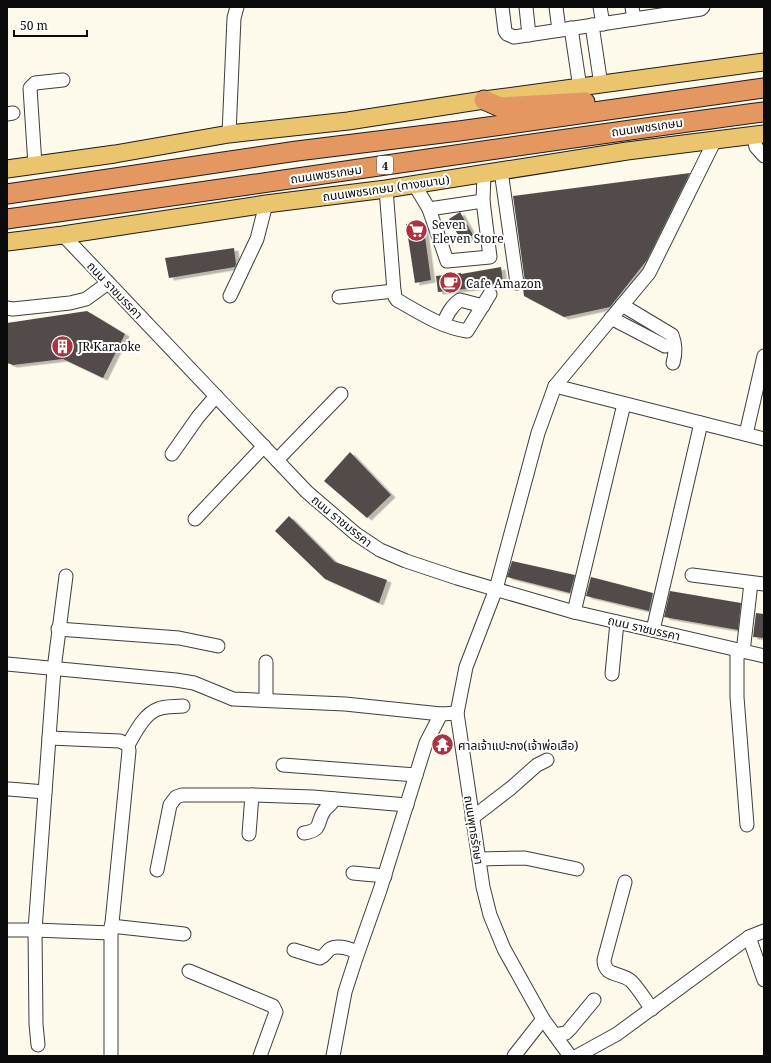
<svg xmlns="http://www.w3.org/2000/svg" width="771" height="1063" viewBox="0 0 771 1063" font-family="'Noto Serif','Noto Sans Thai',serif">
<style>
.building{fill:#534c49;filter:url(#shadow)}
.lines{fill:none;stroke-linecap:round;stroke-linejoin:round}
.minor-casing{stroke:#3e3e3e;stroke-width:15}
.major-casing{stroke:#1c1c1c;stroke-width:19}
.highway-casing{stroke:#1c1c1c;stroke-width:21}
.minor{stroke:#fff;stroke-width:13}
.major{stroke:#eac56e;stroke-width:17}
.highway{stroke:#e59761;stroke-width:19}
.labels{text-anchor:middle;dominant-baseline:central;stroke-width:4;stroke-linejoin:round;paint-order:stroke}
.shield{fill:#fff;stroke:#545454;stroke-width:1}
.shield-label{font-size:11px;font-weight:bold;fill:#0b0b0b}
.street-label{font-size:12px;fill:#0b0b0b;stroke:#fff}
.poi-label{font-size:12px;fill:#0b0b0b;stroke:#fff;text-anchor:start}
</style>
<defs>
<filter id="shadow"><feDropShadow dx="4.5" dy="2.5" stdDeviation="0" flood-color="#0004"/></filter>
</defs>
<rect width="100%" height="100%" fill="#fdf9eb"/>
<g class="building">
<polygon points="690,173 647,260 610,307 564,317 524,296 523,288 525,282 513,196"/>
<polygon points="460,212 473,235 462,242 449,219"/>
<polygon points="423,222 431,280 415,283 406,224"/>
<polygon points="234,248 236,264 235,267 169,278 165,258"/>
<polygon points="501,267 503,282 473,288 438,292 436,276 461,273 461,274"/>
<polygon points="87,311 125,334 103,378 63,359 13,365 7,363 7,323"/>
<polygon points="350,452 391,495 367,518 324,481"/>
<polygon points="289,516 335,562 387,580 379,603 325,579 275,531"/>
<polygon points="512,561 575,575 570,593 507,577"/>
<polygon points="591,577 653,593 649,611 586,596"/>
<polygon points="670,591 741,603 738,630 664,617"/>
<polygon points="756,613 764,614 764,638 753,637"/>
</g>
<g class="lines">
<defs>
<g id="minor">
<polyline points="502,7 505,31 507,34 514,37 701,9 703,7"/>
<polyline points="526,7 529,35"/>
<polyline points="556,7 559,30"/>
<polyline points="600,7 603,24"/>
<polyline points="632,7 634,19"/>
<polyline points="592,25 601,85"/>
<polyline points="571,28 580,88"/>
<polyline points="7,114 13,113"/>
<polyline points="229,134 234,18 237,7"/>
<polyline points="753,135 756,147 764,156"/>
<polyline points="35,165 30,88 35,83 63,80"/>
<polyline points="501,171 517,283"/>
<polyline points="414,184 429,209 447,261 490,257 483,201 484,174"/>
<path d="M386,189L394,291L395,297L397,300C420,313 441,327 467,331L490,294"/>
<polyline points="429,209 483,201"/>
<polyline points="63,235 307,492 356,534 380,550 406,561 457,578 574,612 764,656"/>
<polyline points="230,296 257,239 266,204"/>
<polyline points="339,297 394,291"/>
<path d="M622,305L672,335C676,345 676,353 673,363"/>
<polyline points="7,308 13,309 70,303 86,299 108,283"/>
<polyline points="611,318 665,346"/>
<path d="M443,324C447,315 451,306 460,300L483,306"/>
<polyline points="555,386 764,439"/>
<polyline points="746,434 764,356"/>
<polyline points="172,454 198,417 216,396"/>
<polyline points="277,460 341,394"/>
<polyline points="195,519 264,446"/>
<polyline points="692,575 764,584"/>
<polyline points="574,612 624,404"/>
<polyline points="58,629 179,638 218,646"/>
<polyline points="653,630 701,423"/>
<polyline points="737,650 737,697 747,825"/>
<polyline points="743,652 751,583"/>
<polyline points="7,664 176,680 194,683 233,699 345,704 441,714 457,713"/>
<polyline points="612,674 617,622"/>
<polyline points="266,700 266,662"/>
<polyline points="49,738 120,741 128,745 129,751 111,933 111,1056"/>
<path d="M128,745C135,733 144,714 158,709C165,706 175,707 183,706"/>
<polyline points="283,765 416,775"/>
<polyline points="9,789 45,792"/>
<polyline points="472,818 511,788 537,765 547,760"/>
<path d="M304,833C323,830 316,823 324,811C327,806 332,805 334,799"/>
<polyline points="249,834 252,795"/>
<polyline points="479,859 525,858 577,869"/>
<polyline points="157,870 170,805 176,797 182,795 252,795 313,797 407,805"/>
<polyline points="353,873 385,876"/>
<path d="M625,882L604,960C604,977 621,972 631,981C639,989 645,1000 652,1009"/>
<polyline points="111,926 184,934"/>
<polyline points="7,930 35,930 111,933"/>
<polyline points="749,937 764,980"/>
<path d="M294,950L320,958C325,956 326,952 330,949C338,944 349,949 358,952"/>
<polyline points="189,971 273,1006 276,1012 260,1056"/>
<polyline points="555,1035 566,1033 570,1029 594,1000"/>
<polyline points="38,1045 36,1024 35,930 54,669 66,576"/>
<polyline points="333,1056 345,992 356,958 380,890 426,743 441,714"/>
<polyline points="514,1056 543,1019"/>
<polyline points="570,1056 543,1019 504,949 490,915 483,887 457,713 466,667 496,589 538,433 555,386 649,273 715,140"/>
<polyline points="577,1056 617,1034 749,937 764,931"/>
</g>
<g id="major">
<polyline points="7,169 115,154 229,134 348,121 484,100 764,62"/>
<polyline points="7,242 63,235 266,204 386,189 627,151 764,134"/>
</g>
<g id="highway">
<polyline points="484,100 500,107 585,102"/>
<polyline points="7,194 297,151 459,131 764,88"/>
<path d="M7,219C260,185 511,145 764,112"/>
</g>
</defs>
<use href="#minor" class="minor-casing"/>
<use href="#major" class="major-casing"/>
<use href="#highway" class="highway-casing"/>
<use href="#minor" class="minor"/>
<use href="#major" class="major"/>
<use href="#highway" class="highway"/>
</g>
<defs>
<symbol id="supermarket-disc" viewBox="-11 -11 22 22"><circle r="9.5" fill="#ac323e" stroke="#fff"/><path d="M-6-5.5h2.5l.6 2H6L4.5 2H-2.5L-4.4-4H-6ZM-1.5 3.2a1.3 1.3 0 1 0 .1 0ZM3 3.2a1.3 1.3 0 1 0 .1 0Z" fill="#fff"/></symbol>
<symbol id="cafe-disc" viewBox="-11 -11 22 22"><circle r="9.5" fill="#ac323e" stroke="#fff"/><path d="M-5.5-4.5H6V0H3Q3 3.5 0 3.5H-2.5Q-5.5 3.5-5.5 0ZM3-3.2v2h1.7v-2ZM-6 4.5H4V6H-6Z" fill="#fff"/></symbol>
<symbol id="building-disc" viewBox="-11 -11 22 22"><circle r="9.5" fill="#ac323e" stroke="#fff"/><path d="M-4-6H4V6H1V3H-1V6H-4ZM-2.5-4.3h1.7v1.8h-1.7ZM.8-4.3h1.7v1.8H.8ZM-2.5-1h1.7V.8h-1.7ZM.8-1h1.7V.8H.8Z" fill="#fff"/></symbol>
<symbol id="temple-disc" viewBox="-11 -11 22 22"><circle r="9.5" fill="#ac323e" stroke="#fff"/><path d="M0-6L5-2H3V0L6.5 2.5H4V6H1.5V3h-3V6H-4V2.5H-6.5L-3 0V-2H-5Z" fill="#fff"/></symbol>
</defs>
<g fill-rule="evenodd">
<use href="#supermarket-disc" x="404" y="218" width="25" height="25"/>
<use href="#cafe-disc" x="438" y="270" width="25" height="25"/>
<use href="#building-disc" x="50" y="334" width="25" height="25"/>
<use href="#temple-disc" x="430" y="732" width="25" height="25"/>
</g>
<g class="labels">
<rect class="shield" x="377" y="156" width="16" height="18" rx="3"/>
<g class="shield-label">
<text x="385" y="165">4</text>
</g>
<g class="street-label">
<text transform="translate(647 127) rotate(-8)">ถนนเพชรเกษม</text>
<text transform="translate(326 174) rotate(-8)">ถนนเพชรเกษม</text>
<text transform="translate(386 188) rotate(-8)">ถนนเพชรเกษม (ทางขนาน)</text>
<text transform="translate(115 290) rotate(46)">ถนน ราชมรรคา</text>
<text transform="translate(342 521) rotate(39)">ถนน ราชมรรคา</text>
<text transform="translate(644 628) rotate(13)">ถนน ราชมรรคา</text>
<text transform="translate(474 830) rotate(81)">ถนนพุทธรักษา</text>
</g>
<g class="poi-label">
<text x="432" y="224">Seven<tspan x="432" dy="14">Eleven Store</tspan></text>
<text x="466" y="283">Cafe Amazon</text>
<text x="78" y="346">JR Karaoke</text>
<text x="458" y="745">ศาลเจ้าแปะกง(เจ้าพ่อเสือ)</text>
</g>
</g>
<rect width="771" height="1063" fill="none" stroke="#0b0b0b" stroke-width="16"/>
<path d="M14 30v6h73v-6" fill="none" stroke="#0b0b0b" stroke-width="2"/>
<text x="20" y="30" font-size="12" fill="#0b0b0b" stroke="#ffffff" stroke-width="3" paint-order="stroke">50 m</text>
</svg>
